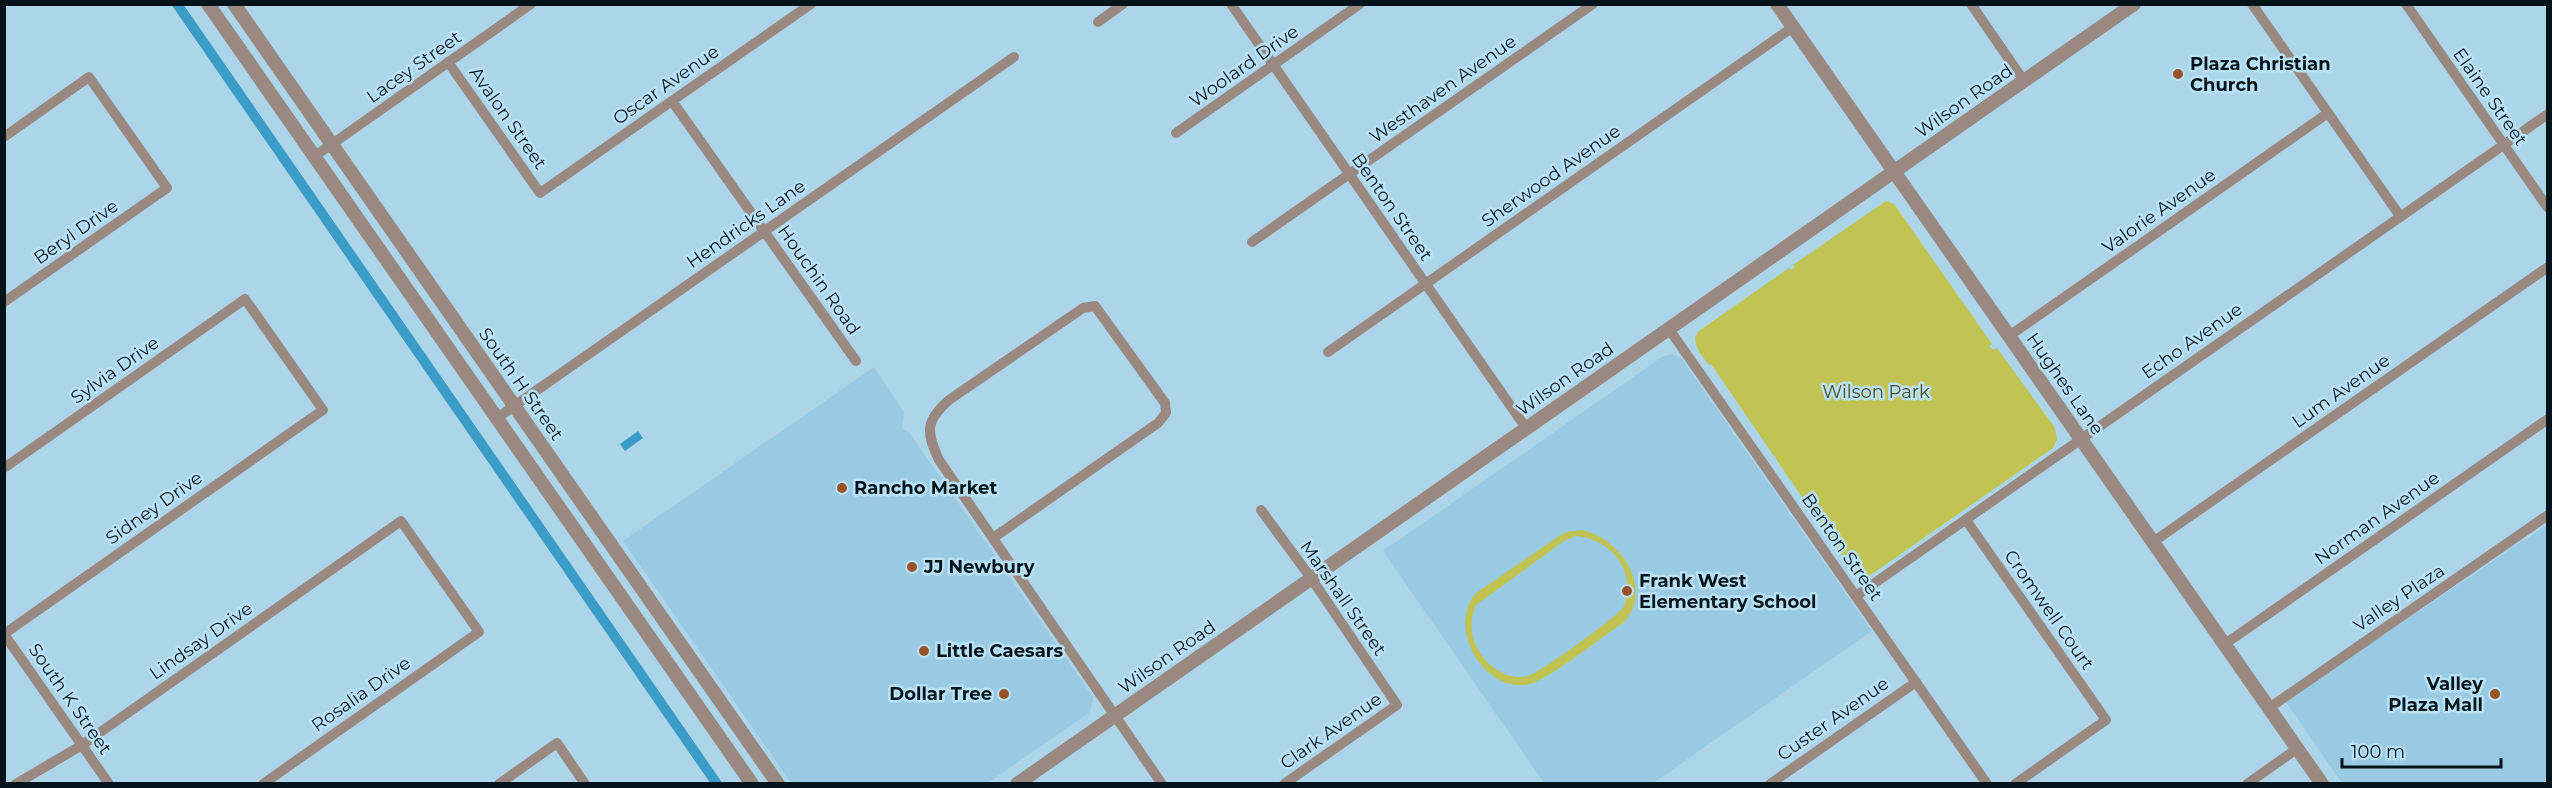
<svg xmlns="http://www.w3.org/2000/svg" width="2552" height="788" viewBox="0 0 2552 788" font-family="Montserrat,sans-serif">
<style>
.built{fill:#9acae3}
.green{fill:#c1c452;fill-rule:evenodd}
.water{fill:#3b9dc7}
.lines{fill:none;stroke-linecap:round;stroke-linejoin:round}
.canal{stroke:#3b9dc7;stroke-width:10}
.minor{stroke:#998980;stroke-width:10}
.tertiary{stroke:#998980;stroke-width:14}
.poi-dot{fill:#985328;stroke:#b9e2f7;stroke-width:2}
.labels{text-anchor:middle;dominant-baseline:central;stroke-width:5;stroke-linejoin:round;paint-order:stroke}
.poi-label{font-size:18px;font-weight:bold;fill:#05141b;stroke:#b9e2f7;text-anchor:start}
.street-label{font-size:18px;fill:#05141b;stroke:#b9e2f7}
.park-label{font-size:18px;fill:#4d4e20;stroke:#b9e2f7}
</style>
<rect width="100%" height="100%" fill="#add5ea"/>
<g class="built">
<polygon points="1672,354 1681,358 1872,631 1653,783 1544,783 1383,551 1662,357"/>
<polygon points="874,367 904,412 902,429 909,432 1093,697 1090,712 988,783 791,783 623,541"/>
<polygon points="2547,525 2547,783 2342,783 2285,701"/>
</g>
<g class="green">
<path d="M1886,201L1894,204L1992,344L1989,346L1993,350L1997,348L2055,428L2057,439L2053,448L1869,576L1854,573L1711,364L1709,365C1702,356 1695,348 1695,337L1699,331L1789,268L1791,270L1795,267L1793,265Z"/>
<path d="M1582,530C1621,538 1655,589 1623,623C1604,635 1548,680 1530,684C1484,695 1446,627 1476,593L1559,536L1566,532ZM1575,536C1612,538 1638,573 1623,608C1612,620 1541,672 1528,676C1510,681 1490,668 1481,654C1470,638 1469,622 1476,605L1564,541Z"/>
</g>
<polygon class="water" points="638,431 643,438 625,451 620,444"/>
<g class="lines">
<polyline class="canal" points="177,4 717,784"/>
<g class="minor">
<polyline points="1231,4 1526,428"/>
<polyline points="1971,4 2024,81"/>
<polyline points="2252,4 2400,216"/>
<polyline points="2406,4 2548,208"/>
<polyline points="1098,22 1123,4"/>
<polyline points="448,62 540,193 811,4"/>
<polyline points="672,101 856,361"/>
<polyline points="1176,133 1360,4"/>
<polyline points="4,137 89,77 167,188 4,302"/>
<polyline points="315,156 531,4"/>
<polyline points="1252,242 1593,4"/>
<polyline points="1669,329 1987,784"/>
<polyline points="2009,336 2328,113"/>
<polyline points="1328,352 1793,27"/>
<polyline points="497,418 1014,57"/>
<polyline points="4,468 245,299 323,410 4,634"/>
<polyline points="1261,510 1311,578 1397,705 1284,784"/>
<polyline points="1966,520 2106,720 2015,784"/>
<path d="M993,538L1158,423L1166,413L1165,403L1095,306L1083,308L949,400C925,421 926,432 939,460L1162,784"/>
<polyline points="2153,542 2548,267"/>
<polyline points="1856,596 2548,114"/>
<polyline points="4,634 109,784"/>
<polyline points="2225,644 2548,419"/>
<polyline points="2269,708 2548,515"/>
<polyline points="16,784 82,745 401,521 479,632 263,784"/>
<polyline points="499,784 557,743 585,784"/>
<polyline points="1770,784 1916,682"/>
<polyline points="2247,784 2298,748"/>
</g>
<g class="tertiary">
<polyline points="208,4 752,784"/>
<polyline points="234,4 778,784"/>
<polyline points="1777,4 2322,784"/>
<polyline points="1017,784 2134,4"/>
</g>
</g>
<g class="poi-dot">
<circle cx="2178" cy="74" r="6"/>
<circle cx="842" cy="488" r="6"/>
<circle cx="912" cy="567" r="6"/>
<circle cx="1627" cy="591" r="6"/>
<circle cx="924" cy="651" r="6"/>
<circle cx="1004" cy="694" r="6"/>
<circle cx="2495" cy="694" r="6"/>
</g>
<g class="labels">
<g class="poi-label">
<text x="2190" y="64">Plaza Christian<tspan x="2190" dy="21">Church</tspan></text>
<text x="854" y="488">Rancho Market</text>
<text x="924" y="567">JJ Newbury</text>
<text x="1639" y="581">Frank West<tspan x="1639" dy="21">Elementary School</tspan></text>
<text x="936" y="651">Little Caesars</text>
<text x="2483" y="684" text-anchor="end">Valley<tspan x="2483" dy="21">Plaza Mall</tspan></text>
<text x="992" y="694" text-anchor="end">Dollar Tree</text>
</g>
<g class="street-label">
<text transform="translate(1244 66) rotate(-35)">Woolard Drive</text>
<text transform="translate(414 67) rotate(-35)">Lacey Street</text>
<text transform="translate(666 85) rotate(-35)">Oscar Avenue</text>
<text transform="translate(1443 89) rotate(-35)">Westhaven Avenue</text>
<text transform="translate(2490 97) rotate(55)">Elaine Street</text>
<text transform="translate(1964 101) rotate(-35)">Wilson Road</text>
<text transform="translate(508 118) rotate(55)">Avalon Street</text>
<text transform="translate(1551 176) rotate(-35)">Sherwood Avenue</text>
<text transform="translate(1392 207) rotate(55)">Benton Street</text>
<text transform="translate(2159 211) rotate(-35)">Valorie Avenue</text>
<text transform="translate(746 224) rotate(-35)">Hendricks Lane</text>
<text transform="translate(76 232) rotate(-35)">Beryl Drive</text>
<text transform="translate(819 280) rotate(55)">Houchin Road</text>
<text transform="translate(2192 341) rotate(-35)">Echo Avenue</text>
<text transform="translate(115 370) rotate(-35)">Sylvia Drive</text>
<text transform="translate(1565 379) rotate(-35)">Wilson Road</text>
<text transform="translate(521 384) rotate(55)">South H Street</text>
<text transform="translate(2065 384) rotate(55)">Hughes Lane</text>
<text transform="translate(2341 391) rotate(-35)">Lum Avenue</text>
<text transform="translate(154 508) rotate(-35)">Sidney Drive</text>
<text transform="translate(2377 518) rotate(-35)">Norman Avenue</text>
<text transform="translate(1842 547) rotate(55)">Benton Street</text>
<text transform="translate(1343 598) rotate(55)">Marshall Street</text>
<text transform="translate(2399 598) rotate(-34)">Valley Plaza</text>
<text transform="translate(2049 610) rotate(55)">Cromwell Court</text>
<text transform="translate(201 641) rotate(-35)">Lindsay Drive</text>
<text transform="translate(1167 657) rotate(-35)">Wilson Road</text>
<text transform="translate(361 694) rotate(-35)">Rosalia Drive</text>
<text transform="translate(70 699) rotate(55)">South K Street</text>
<text transform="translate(1833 719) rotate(-35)">Custer Avenue</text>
<text transform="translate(1331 731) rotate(-35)">Clark Avenue</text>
</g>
<g class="park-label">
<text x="1876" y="392">Wilson Park</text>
</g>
</g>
<rect width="2552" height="788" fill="none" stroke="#05141b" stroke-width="12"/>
<path d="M2342 758v9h159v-9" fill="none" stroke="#05141b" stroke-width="3"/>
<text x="2351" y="758" font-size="18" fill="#05141b" stroke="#b9e2f7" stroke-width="4.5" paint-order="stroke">100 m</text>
</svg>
